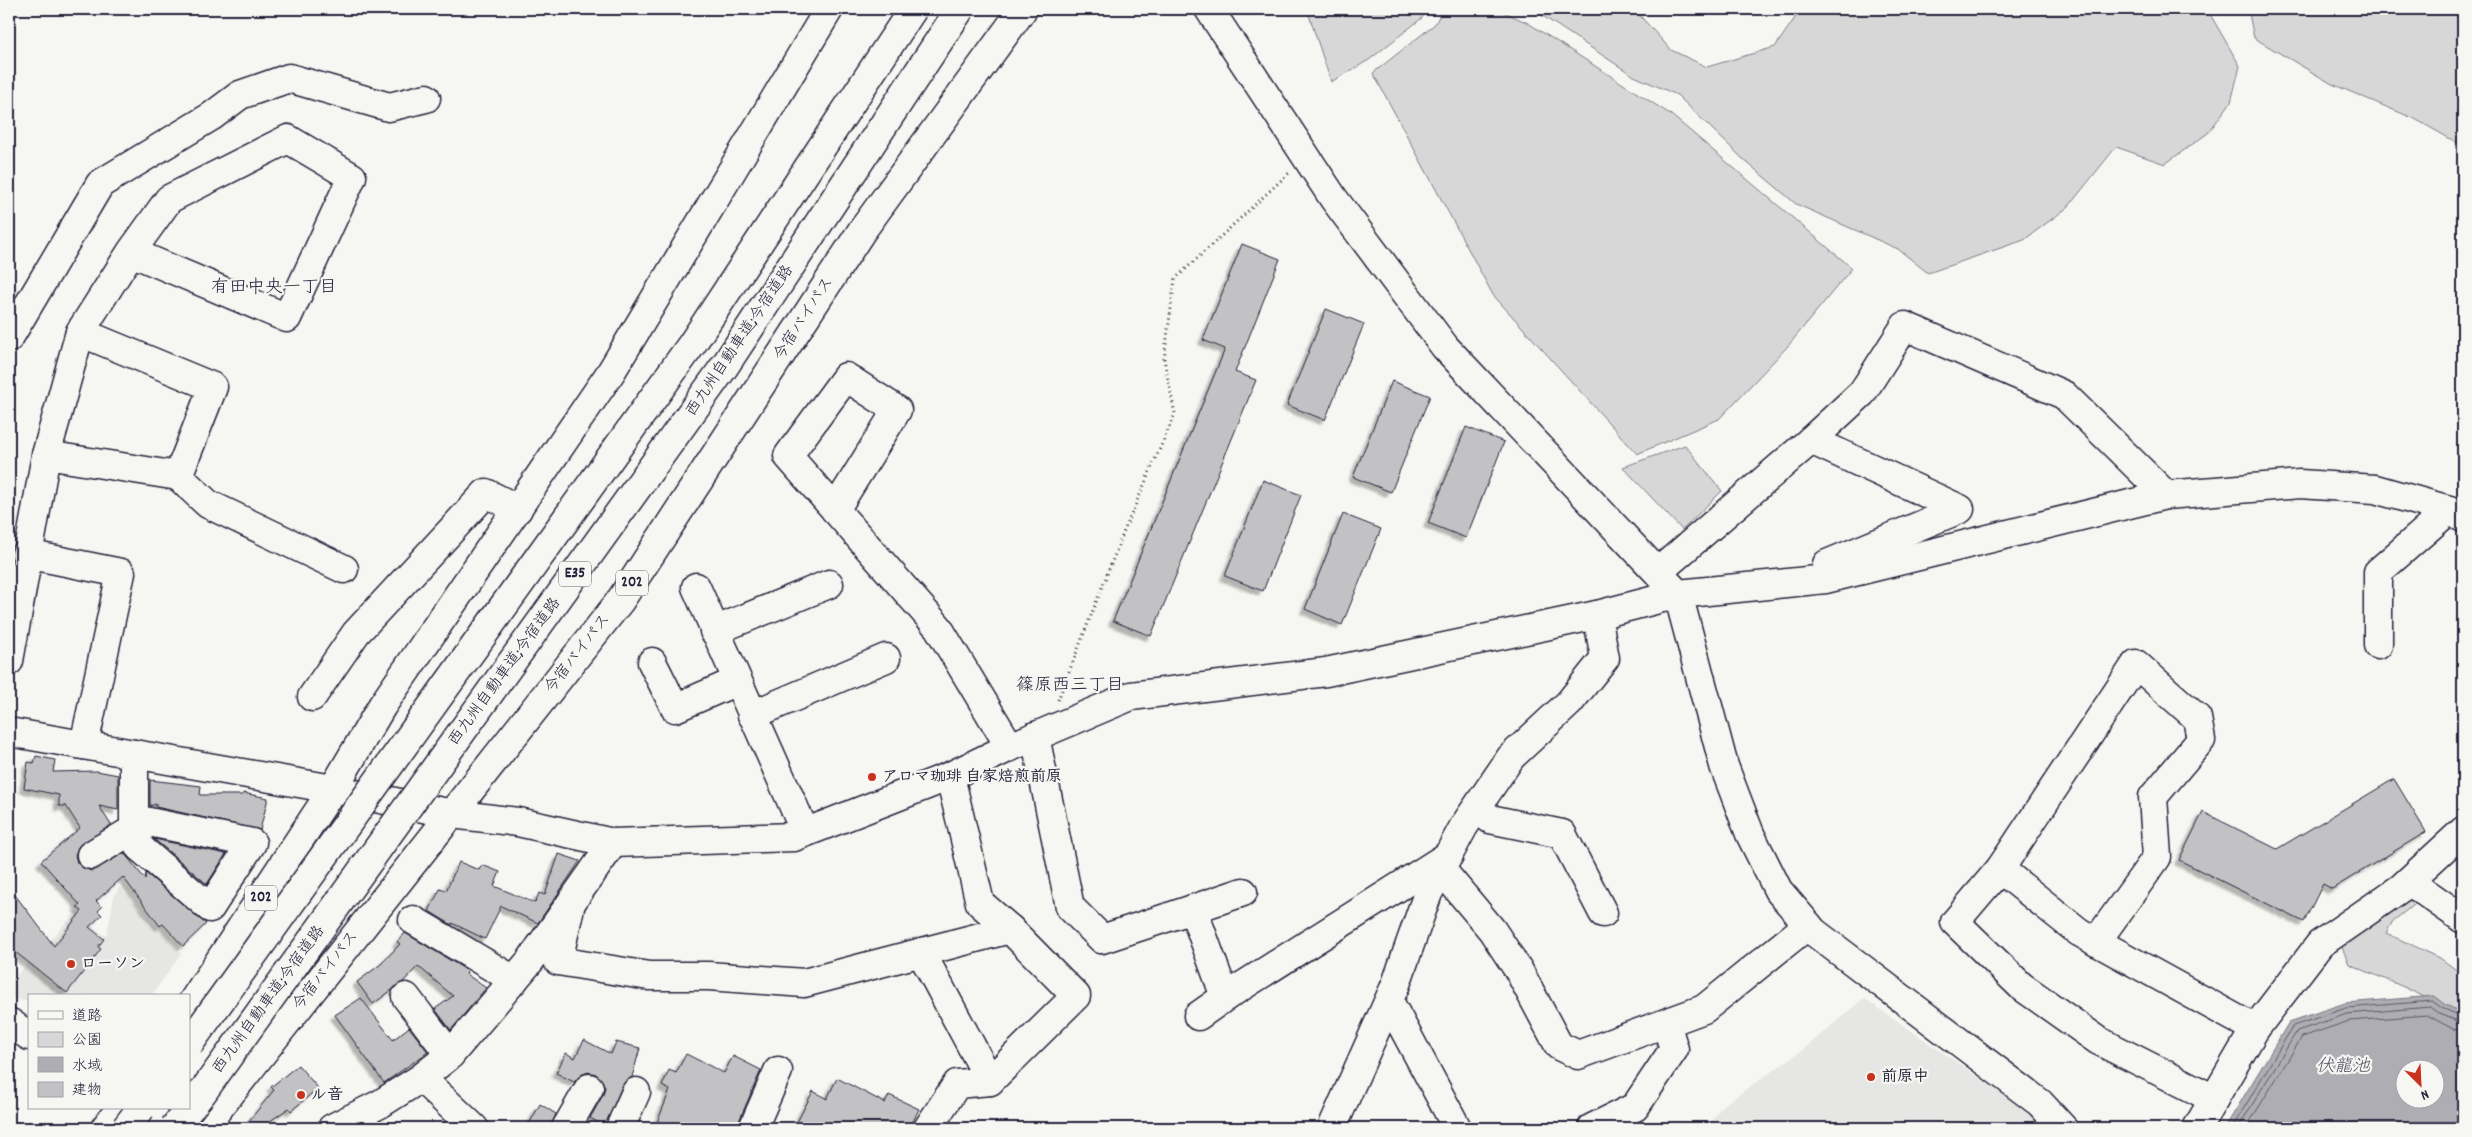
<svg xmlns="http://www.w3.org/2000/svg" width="2472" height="1137" viewBox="0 0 2472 1137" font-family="Dekko,'Klee One',sans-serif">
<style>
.built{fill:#e6e6e4}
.green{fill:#d7d7d7;stroke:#7c7c89}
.water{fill:#adadb3;stroke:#757583;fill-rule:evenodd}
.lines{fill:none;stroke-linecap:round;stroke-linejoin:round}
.shore{stroke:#5a5a6b;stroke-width:1}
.building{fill:#c2c2c4;stroke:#22223b;filter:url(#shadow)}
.minor-casing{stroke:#22223b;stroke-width:31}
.highway-casing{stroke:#22223b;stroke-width:31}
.path{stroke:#22223b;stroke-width:3;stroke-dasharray:1 4;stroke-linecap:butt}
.minor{stroke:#f6f6f2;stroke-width:28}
.highway{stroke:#f6f6f2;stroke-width:28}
.highway-bridge-casing{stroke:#22223b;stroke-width:31;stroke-linecap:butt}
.highway-bridge{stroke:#f6f6f2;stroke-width:28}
.poi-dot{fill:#c8321e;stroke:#f6f6f2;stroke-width:2}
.labels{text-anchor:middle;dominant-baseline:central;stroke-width:4.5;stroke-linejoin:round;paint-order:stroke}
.shield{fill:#f6f6f2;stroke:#626272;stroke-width:1}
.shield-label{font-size:15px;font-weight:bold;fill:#22223b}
.street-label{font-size:16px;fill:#22223b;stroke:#f6f6f2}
.poi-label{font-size:16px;font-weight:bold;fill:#22223b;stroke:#f6f6f2;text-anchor:start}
.neighbourhood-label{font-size:18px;fill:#22223b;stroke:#f6f6f2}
.water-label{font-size:18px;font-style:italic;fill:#535365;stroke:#f6f6f2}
</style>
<defs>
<filter id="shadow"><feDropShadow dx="-4.5" dy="4.5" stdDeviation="1" flood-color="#0004"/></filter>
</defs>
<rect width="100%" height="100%" fill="#f6f6f2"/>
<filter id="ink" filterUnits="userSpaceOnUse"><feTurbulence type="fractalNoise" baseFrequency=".02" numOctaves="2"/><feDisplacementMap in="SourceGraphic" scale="10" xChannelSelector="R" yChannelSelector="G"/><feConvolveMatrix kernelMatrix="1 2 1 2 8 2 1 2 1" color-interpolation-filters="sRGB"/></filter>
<g filter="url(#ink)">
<g class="built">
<polygon points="119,887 181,954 151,996 29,996 29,1002 9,997 9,983 77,911 103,935 107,935 114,897"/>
<polygon points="1864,998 2039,1119 2047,1128 1707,1128 1722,1106 1804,1049"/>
</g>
<g class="green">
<polygon points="1307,9 1427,9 1422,18 1369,60 1331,82"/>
<polygon points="1443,9 1497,9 1528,23 1670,114 1852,268 1788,346 1719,419 1637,454 1493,295 1373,73 1435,24"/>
<polygon points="1532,9 1634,9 1671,50 1707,67 1775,47 1795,18 1791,9 2207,9 2240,66 2231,102 2208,133 2165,164 2116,147 2068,207 2024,240 1928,273 1898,249 1796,204 1744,160 1677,95 1634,76"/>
<polygon points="2248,9 2463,9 2463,146 2415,119 2332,84 2254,38"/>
<polygon points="1685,445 1722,491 1682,530 1623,467"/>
<path d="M2407,895L2417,902L2393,921L2386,933L2440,958L2463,975V1024C2435,996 2385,980 2349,964L2341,945L2350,934L2376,923Z"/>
</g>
<path class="water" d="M2434,996L2444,1004L2463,1013V1128H2228L2226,1126L2289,1022L2345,1003ZM2404,1070H2434V1100H2404Z"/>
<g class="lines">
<g class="shore">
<polyline points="2232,1128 2293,1026 2346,1008 2432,1001 2442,1008 2463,1017"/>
<polyline points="2238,1128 2297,1031 2347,1014 2430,1007 2439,1014 2463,1023"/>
<polyline points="2246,1128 2302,1037 2349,1021 2427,1015 2453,1029 2463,1031"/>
</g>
</g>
<g class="building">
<polygon points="1242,244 1280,259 1235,372 1256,380 1151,636 1113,621 1225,349 1203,340"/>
<polygon points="1326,309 1364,324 1325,420 1287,405"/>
<polygon points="1392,381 1430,396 1391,492 1353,477"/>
<polygon points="1466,427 1504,442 1466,538 1428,523"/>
<polygon points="1263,480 1301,495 1263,591 1225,576"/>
<polygon points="1343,514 1381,529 1342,625 1305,609"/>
<polygon points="36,756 55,760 53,772 97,771 118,775 118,810 99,806 111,825 78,847 75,855 77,863 83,868 92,871 124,853 145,879 146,873 206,924 183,946 163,924 160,926 123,877 96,901 102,907 98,911 102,915 89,927 104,939 98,947 101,949 67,993 9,947 9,887 54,946 82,911 77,907 80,905 41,861 80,828 66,806 59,806 59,795 24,788 28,762 34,763"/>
<polygon points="2394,779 2426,832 2332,889 2323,884 2304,922 2179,860 2203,812 2277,849"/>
<polygon points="150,780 201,786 200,795 243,795 243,793 268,798 260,830 156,807 156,804 150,806"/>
<polygon points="154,839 226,854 207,884"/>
<polygon points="559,854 580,861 538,923 501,906 485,939 452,923 452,925 429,911 440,889 446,891 459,862 479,870 482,865 500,872 494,886 535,903 539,893 545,895"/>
<polygon points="405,933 463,968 467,972 466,974 486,988 451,1030 435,1009 453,996 418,966 404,981 373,1004 357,982 381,964 400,944 397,942"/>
<polygon points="361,998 393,1040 409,1027 428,1052 384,1083 335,1015"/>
<polygon points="584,1040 611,1054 616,1042 640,1048 632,1077 622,1086 605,1126 590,1118 603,1095 605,1087 602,1080 596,1074 588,1072 581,1075 574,1082 556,1073 566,1053 575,1058"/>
<polygon points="686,1054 724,1073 733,1056 761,1070 736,1128 655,1128 670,1090 662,1086 669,1070 676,1073"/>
<polygon points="298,1065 318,1088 291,1111 289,1108 260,1128 243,1128 274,1090 271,1087"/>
<polygon points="837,1078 885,1103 889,1095 919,1109 910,1128 794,1128 813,1091 827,1099"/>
<polygon points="540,1104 556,1114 550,1128 527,1128"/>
</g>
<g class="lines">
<defs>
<g id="minor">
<polyline points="1209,9 1334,199 1445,347 1678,594 1724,766 1750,834 1778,890 1814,932 2040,1103 2063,1128"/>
<polyline points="9,338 100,184 212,116 240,95 289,78 389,107 426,98"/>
<polyline points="1811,440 1960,509 1827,564"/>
<polyline points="46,455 178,476 213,387 80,332"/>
<polyline points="178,476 208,504 344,569"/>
<polyline points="835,510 897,410 846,377 788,456 938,627 1010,747"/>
<polyline points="26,554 121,573 84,745"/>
<polyline points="1658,572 1811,440 1862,393 1905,326 2064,395 2166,495"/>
<polyline points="696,587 805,832"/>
<polyline points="714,631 829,584"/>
<polyline points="2378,645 2378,572 2449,510"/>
<polyline points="9,661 46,455 80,332 131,252 169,199 288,139 352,177 287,318 131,252"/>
<polyline points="652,662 675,708 737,681"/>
<polyline points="312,697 356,633 486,493 518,509"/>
<polyline points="752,715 886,658"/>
<polyline points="9,732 333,789 452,814 518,822 613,843 794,837 950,776 1010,747 1131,696 1326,672 1597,615 1678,594 1826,579 2166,495 2300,484 2375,489 2449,510 2463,518"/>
<polyline points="1035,736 1070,907 1102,939 1193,909 1225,997 1449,855"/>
<polyline points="134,754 134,819 139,847 210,908 252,843 134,819"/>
<polyline points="1478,807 1490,819 1562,834 1603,913"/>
<polyline points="91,855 136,828"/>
<polyline points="1441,869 1492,930 1519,971 1559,1046 1578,1055 1704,1009 1808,925"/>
<polyline points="2000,869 2079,932 2255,1029"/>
<polyline points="2409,881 2463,919"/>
<polyline points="571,903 558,961 649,976 708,976 804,983 1010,929"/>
<polyline points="1193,909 1243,892"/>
<polyline points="413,920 514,980"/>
<polyline points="2096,942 2157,857 2153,797 2201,740 2197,718 2136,664 2000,869 1955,922 2021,986 2099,1041 2214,1099"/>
<polyline points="921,952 990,1081"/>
<polyline points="406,997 450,1055"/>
<polyline points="1389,1001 1457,1128"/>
<polyline points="1198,1016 1225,997"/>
<polyline points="9,1022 29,1036"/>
<polyline points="421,1078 474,1128"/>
<polyline points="332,1128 380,1104 421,1078 450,1055 530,961 613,843"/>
<polyline points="566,1128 589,1088"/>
<polyline points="620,1128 636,1092"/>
<polyline points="753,1128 778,1071"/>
<polyline points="928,1128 957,1084 990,1081 1076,996 1010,929 980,903 950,776"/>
<polyline points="1332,1128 1396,984 1428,893 1464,826 1511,757 1569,703 1605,658 1597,615"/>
<polyline points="1592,1128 1635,1107 1674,1049 1666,1023"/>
<polyline points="2197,1128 2255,1029 2320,944 2401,888 2463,831"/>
</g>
<g id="highway">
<polyline points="189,1007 333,789 382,706 611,372 829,9"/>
<polyline points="105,1128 121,1108"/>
<polyline points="203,1128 620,601 861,232 1023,9"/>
</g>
</defs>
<use href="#minor" class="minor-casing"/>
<use href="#highway" class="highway-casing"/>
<polyline class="path" points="1058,700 1124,531 1175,414 1164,359 1175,279 1289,173"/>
<use href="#minor" class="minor"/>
<use href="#highway" class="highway"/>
<defs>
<g id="highway-bridge">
<polyline points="189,1044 692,344 913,9"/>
<polyline points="126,1128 141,1108"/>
<polyline points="174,1128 202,1093 724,367 960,9"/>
</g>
</defs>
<use href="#highway-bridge" class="highway-bridge-casing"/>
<use href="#highway-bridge" class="highway-bridge"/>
</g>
</g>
<g class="poi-dot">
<circle cx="872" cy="777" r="5"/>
<circle cx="71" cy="964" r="5"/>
<circle cx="1871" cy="1077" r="5"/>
<circle cx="301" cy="1095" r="5"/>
</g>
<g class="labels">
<g class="shield">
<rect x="559" y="561.5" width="32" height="25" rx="4"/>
<rect x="616" y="570.5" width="32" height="25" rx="4"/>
<rect x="245" y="885.5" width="32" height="25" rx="4"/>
</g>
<g class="shield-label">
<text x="575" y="574">E35</text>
<text x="632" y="583">202</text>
<text x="261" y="898">202</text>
</g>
<g class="street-label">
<text transform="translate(804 319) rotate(-57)">今宿バイパス</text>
<text transform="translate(740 341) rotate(-56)">西九州自動車道;今宿道路</text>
<text transform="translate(578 654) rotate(-52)">今宿バイパス</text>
<text transform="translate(505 672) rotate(-54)">西九州自動車道;今宿道路</text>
<text transform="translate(326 971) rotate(-52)">今宿バイパス</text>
<text transform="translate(269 1000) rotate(-54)">西九州自動車道;今宿道路</text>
</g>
<g class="poi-label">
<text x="882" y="777">アロマ珈琲 自家焙煎前原</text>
<text x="81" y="964">ローソン</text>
<text x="1881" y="1077">前原中</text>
<text x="311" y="1095">ル音</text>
</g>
<g class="neighbourhood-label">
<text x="274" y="288">有田中央一丁目</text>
<text x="1070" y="686">篠原西三丁目</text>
</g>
<g class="water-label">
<text x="2343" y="1067">伏龍池</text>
</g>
</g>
<rect width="2472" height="1137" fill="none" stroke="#f6f6f2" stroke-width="30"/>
<rect x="15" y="15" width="2442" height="1107" fill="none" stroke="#22223b" stroke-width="2" filter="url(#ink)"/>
<rect x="28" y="994" width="162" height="115" fill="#f6f6f2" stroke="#a1a1a9"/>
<rect x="38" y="1011" width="25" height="8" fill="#f6f6f2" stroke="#a1a1a9"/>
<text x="72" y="1020" font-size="15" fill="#22223b">道路</text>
<rect x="38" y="1032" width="25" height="15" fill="#d7d7d7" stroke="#a1a1a9"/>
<text x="72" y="1044" font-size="15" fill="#22223b">公園</text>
<rect x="38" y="1057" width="25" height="15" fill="#adadb3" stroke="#a1a1a9"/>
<text x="72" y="1070" font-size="15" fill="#22223b">水域</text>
<rect x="38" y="1082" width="25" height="15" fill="#c2c2c4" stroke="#a1a1a9"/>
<text x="72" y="1094" font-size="15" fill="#22223b">建物</text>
<g transform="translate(2420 1084) rotate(156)"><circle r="24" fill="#f6f6f2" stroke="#a1a1a9"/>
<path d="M0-4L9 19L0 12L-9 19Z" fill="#c8321e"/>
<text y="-8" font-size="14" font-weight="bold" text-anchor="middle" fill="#22223b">N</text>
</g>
</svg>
